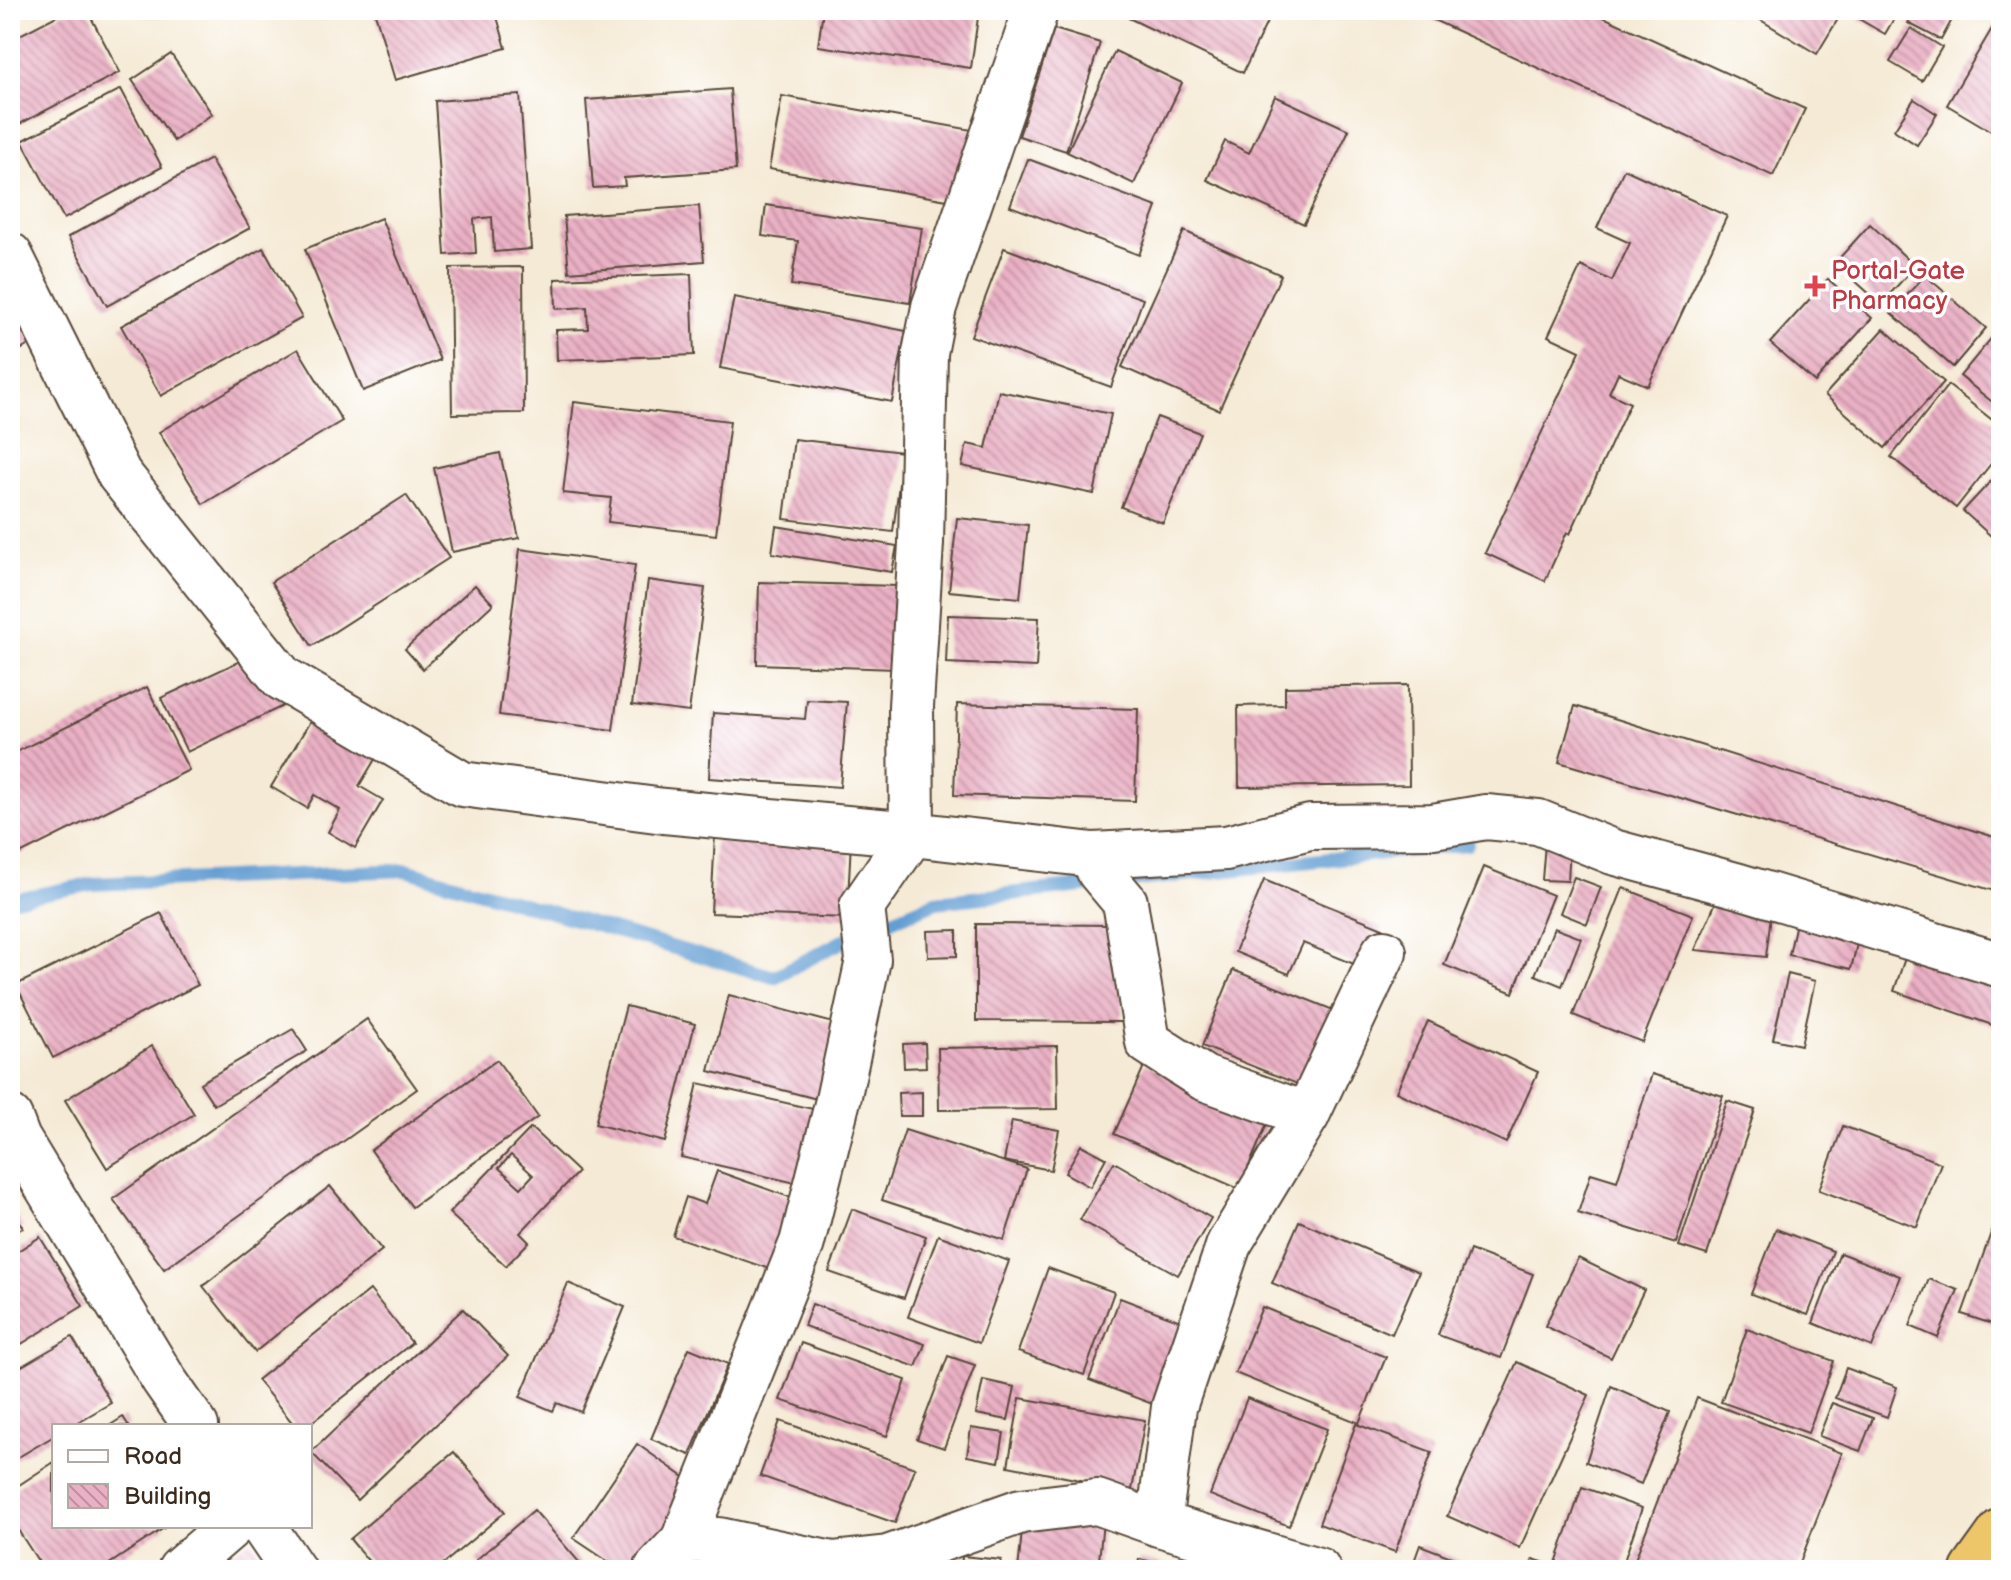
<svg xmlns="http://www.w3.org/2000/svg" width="2011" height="1580" viewBox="0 0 2011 1580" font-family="'Balsamiq Sans',sans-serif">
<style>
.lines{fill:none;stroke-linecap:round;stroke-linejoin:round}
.stream{stroke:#649ed3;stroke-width:14}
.building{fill:url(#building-back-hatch);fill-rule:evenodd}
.street-casing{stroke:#574739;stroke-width:48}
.highway-casing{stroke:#574739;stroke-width:48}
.street{stroke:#fff;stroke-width:44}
.highway{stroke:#ecc669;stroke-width:44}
.health-dot{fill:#e0444e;stroke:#fff;stroke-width:3}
.labels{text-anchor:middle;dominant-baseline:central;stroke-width:7;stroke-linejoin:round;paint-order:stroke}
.health-label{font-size:26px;fill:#be3a42;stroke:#fff;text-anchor:start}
</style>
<defs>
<pattern id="building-back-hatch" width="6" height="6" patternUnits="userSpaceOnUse" patternTransform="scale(2)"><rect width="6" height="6" fill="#eab0c5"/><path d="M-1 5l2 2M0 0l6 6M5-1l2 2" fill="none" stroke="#bf8f9f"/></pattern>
</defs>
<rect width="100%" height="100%" fill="#fff"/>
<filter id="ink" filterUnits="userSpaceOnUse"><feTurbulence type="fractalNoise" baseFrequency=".0125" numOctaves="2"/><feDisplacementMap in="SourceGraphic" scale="16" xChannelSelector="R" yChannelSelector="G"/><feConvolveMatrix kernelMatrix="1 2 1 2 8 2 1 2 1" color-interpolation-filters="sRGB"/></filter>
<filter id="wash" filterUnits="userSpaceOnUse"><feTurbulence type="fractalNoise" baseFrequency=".006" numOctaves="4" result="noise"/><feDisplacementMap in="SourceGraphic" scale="32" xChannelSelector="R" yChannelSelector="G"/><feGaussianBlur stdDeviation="1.8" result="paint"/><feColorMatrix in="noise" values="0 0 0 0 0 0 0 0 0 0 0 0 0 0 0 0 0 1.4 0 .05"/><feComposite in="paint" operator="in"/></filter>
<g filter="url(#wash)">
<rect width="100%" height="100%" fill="#f5ead5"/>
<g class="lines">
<polyline class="stream" points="10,900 92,884 406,870 774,977 847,939 936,902 1467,844"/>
</g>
<g id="blocks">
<g class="building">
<polygon points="68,10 87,10 120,72 16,126 10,114 10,40"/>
<polygon points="374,10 495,10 506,48 395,80"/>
<polygon points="823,10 979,10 971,68 818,46"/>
<polygon points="1112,10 1243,10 1267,22 1243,73"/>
<polygon points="1412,10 1588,10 1805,109 1773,176"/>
<polygon points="1744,10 1835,10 1841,14 1817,54"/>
<polygon points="1843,10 1899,10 1885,34"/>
<polygon points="1916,10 1942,10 1954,16 1941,40 1908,23"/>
<polygon points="1995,10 2001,10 2001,20 1992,15"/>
<polygon points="1994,25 2001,29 2001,137 1947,105"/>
<polygon points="1911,28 1942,47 1922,81 1890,62"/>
<polygon points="1054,29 1100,43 1066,151 1019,136"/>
<polygon points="1115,51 1182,83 1134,184 1067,152"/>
<polygon points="171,54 212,114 174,141 132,80"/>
<polygon points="121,89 162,167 64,219 22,141"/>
<polygon points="730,89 736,170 624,178 625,186 593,188 586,100"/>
<polygon points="520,95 531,249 494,252 492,217 474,219 476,253 445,255 435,101"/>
<polygon points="782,96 972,130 959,202 769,169"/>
<polygon points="1275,96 1349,130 1304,224 1207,180 1225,141 1249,153"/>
<polygon points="1914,99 1937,114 1917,145 1894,130"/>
<polygon points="210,159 250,228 107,306 68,237"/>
<polygon points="1028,159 1157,207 1139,255 1010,206"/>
<polygon points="1624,169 1727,216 1648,386 1618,373 1609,393 1630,403 1570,534 1567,532 1545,581 1485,553 1580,351 1548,336 1581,266 1612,281 1630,243 1597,228"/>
<polygon points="766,205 922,228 910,303 791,285 798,241 762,236"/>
<polygon points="699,206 704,261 569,272 564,216"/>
<polygon points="381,218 440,360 363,391 305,249"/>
<polygon points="1870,224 1915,266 1881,304 1835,263"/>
<polygon points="1184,231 1281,275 1219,410 1122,367"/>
<polygon points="263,248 302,318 161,396 121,326"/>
<polygon points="1004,248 1143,299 1111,387 971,336"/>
<polygon points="523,267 524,413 452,414 450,268"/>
<polygon points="691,274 694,355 557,360 556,330 588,329 587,307 556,309 555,279"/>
<polygon points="1925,275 1986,328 1953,367 1891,313"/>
<polygon points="1828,279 1872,318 1815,382 1770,343"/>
<polygon points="734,297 906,331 892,402 720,368"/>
<polygon points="10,301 34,342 10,356"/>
<polygon points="1884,329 1944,382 1885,448 1825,395"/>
<polygon points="1993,336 2001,342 2001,409 1960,376"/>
<polygon points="298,349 342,421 203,504 159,432"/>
<polygon points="1948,385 2001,427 2001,451 1956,508 1891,457"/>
<polygon points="999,391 1111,414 1094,494 962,466 967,444 986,448"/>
<polygon points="574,402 730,421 716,535 608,522 611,498 563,493"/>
<polygon points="1157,417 1200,433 1163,523 1121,507"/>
<polygon points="794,439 903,452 893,532 784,519"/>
<polygon points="500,453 519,538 452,552 434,468"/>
<polygon points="2001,470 2001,545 1963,511"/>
<polygon points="406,495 449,558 312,646 271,582"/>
<polygon points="957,518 1028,525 1020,598 949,591"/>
<polygon points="776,526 897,546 892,572 772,553"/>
<polygon points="520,549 635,565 613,730 499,715"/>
<polygon points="648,580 705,588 689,712 632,705"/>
<polygon points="759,582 897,586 895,669 757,664"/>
<polygon points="475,585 493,604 423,669 405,649"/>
<polygon points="948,615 1039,618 1036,667 946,663"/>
<polygon points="259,652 285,705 187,752 161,698"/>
<polygon points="1408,685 1409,785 1239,787 1238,706 1285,705 1285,687"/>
<polygon points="147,687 189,770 10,859 10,755"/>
<polygon points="807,700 847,702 840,787 709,778 713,713 805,719"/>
<polygon points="321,703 386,741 359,786 383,800 355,848 328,832 340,810 314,795 307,808 271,787"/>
<polygon points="957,704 1138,709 1135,801 954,795"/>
<polygon points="1575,706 2001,839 2001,893 1559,762"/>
<polygon points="715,834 851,841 847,918 711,913"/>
<polygon points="1545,843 1570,845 1568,881 1542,880"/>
<polygon points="1484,867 1553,895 1513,993 1444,965"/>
<polygon points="1574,877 1601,887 1587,924 1560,913"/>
<polygon points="1264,880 1383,928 1366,969 1303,943 1289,974 1235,952"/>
<polygon points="1623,888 1693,915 1642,1042 1573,1015"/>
<polygon points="1722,888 1773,898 1766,957 1695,950"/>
<polygon points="161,913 198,985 53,1058 16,985"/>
<polygon points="1798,913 1861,927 1851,969 1789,955"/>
<polygon points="976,924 1122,925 1122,1022 976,1021"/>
<polygon points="1554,928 1581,938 1562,986 1535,975"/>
<polygon points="957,930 957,956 928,957 927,931"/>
<polygon points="1909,946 2001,978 2001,1028 1894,991"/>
<polygon points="1233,970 1346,1015 1315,1091 1202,1046"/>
<polygon points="1788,974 1815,981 1801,1045 1773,1039"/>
<polygon points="729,995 837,1024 817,1099 709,1071"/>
<polygon points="626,1006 695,1024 665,1142 595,1124"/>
<polygon points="367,1019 417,1089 164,1269 113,1199"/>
<polygon points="1428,1021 1538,1072 1506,1143 1396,1092"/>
<polygon points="293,1029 307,1051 214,1105 200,1083"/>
<polygon points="925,1043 926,1067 904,1068 903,1044"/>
<polygon points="152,1046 194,1114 107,1168 65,1100"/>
<polygon points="1057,1046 1058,1109 939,1110 938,1048"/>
<polygon points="497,1060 538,1117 412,1207 371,1150"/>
<polygon points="1145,1064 1270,1117 1239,1189 1114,1134"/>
<polygon points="1652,1074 1723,1096 1676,1243 1578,1213 1591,1173 1617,1181"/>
<polygon points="698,1083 826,1112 809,1186 681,1157"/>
<polygon points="922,1092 922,1116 899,1116 898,1093"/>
<polygon points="1727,1101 1755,1110 1707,1255 1679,1246"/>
<polygon points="1012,1121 1059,1130 1051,1170 1004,1161"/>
<polygon points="1843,1126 1941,1163 1917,1227 1819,1190"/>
<path d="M531,1128L578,1172L520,1233L529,1242L506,1266L449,1213ZM511,1155L533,1175L521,1188L499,1168Z"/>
<polygon points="905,1130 1027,1169 1004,1240 882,1200"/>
<polygon points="1081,1145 1106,1158 1090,1187 1065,1173"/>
<polygon points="1114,1162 1211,1218 1178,1275 1080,1220"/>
<polygon points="717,1171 803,1202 778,1272 673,1236 686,1197 705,1204"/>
<polygon points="330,1186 382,1250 255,1352 203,1286"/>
<polygon points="10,1202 23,1228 10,1234"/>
<polygon points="2001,1205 2001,1317 1998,1326 1962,1314"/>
<polygon points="852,1209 926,1236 904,1298 829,1272"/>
<polygon points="1299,1221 1419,1272 1392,1334 1272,1283"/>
<polygon points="1776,1229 1833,1251 1808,1315 1751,1294"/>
<polygon points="938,1235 1009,1261 979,1343 908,1317"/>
<polygon points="40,1237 83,1306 10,1351 10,1256"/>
<polygon points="1470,1250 1533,1274 1501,1358 1438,1335"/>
<polygon points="1840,1253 1900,1276 1872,1347 1813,1323"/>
<polygon points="1578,1258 1644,1290 1611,1358 1545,1326"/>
<polygon points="1048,1268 1114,1292 1084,1375 1018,1352"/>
<polygon points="1929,1279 1958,1290 1938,1338 1910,1326"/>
<polygon points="568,1283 625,1307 581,1412 557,1403 553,1411 520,1397"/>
<polygon points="370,1290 412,1343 307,1426 295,1426 257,1380"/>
<polygon points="1120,1298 1186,1323 1155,1405 1089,1380"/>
<polygon points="812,1304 925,1344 916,1367 804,1326"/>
<polygon points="1262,1307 1386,1357 1359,1423 1235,1373"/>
<polygon points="463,1309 508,1356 357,1500 311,1452"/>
<polygon points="1747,1329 1834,1361 1808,1433 1721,1402"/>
<polygon points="72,1337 111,1403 71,1426 54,1426 54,1436 10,1462 10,1373"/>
<polygon points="801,1343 906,1380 887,1436 780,1400"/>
<polygon points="689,1348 728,1364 690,1455 651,1439"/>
<polygon points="948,1356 975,1365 944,1448 917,1439"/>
<polygon points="1517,1362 1589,1395 1520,1548 1447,1516"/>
<polygon points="1846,1368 1897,1387 1887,1417 1835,1398"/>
<polygon points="983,1380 1015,1387 1008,1420 976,1414"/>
<polygon points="1611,1386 1670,1412 1641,1484 1586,1462"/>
<polygon points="1020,1398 1145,1420 1132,1490 1008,1466"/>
<polygon points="1247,1398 1327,1429 1289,1526 1210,1495"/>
<polygon points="1697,1398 1842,1453 1797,1570 1631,1570"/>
<polygon points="1832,1403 1873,1418 1860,1451 1819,1436"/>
<polygon points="123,1417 129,1426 109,1426"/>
<polygon points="780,1421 915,1468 895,1523 760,1476"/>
<polygon points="1356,1424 1432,1452 1395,1552 1319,1524"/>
<polygon points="971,1428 1004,1433 999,1462 967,1456"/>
<polygon points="637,1444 694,1484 636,1570 621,1570 573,1538"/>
<polygon points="454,1452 505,1512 436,1570 376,1570 350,1539"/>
<polygon points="54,1462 54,1526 167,1526 100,1570 44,1570 18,1530 10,1535 10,1491"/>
<polygon points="1582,1487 1642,1508 1621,1570 1529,1570 1533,1559 1555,1566"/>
<polygon points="534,1510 586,1570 485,1570 476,1560"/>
<polygon points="1104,1512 1098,1570 1018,1570 1023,1522"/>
<polygon points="251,1540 270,1570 223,1570 217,1561"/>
<polygon points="1420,1545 1485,1570 1411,1570"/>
<polygon points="731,1548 758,1570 714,1570"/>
<polygon points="962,1556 1001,1560 999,1570 961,1570"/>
<polygon points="1139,1559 1184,1569 1184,1570 1137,1570"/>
<polygon points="922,1564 955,1566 955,1570 921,1570"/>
</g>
</g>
</g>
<g filter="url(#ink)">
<use href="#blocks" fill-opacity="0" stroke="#574739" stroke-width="2"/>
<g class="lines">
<defs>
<g id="street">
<polyline points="10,255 119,474 282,678 462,784 664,811 912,834 1093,855 1226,848 1310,827 1433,826 1486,817 1538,822 1613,852 1739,886 2001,965"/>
<polyline points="1093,855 1099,871 1125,902 1148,1042 1204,1078 1307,1115 1229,1244 1174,1407 1159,1524"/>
<polyline points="1307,1115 1384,952"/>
<polyline points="10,1118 18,1139 164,1380 196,1426"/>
<polyline points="263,1526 293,1570"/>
<polyline points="683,1541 802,1243 838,1100 868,960 862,907 912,834 911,706 921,543 925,353 934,307 1036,10"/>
<polyline points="180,1570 231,1526"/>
<polyline points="656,1570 683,1541 719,1540 832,1564 888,1558 1021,1511 1097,1502 1159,1524 1318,1570"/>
</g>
<polyline id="highway" points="1973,1570 2001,1531"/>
</defs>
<use href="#street" class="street-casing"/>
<use href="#highway" class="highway-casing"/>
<use href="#street" class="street"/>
<use href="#highway" class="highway"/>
</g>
</g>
<path class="health-dot" d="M1811 274h8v8h8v8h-8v8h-8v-8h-8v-8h8z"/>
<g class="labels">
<g class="health-label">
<text x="1831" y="271">Portal-Gate<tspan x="1831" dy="30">Pharmacy</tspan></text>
</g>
</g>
<rect width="2011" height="1580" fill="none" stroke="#fff" stroke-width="40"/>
<rect x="52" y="1424" width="260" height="104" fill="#ffffff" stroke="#b1aaa5" stroke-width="2"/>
<rect x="68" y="1450" width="40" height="12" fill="#ffffff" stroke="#b1aaa5" stroke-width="2"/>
<text x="124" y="1464" font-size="24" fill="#3b2a1e">Road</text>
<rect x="68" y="1484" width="40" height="24" fill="url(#building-back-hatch)" stroke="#b1aaa5" stroke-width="2"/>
<text x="124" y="1504" font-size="24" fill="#3b2a1e">Building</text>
</svg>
